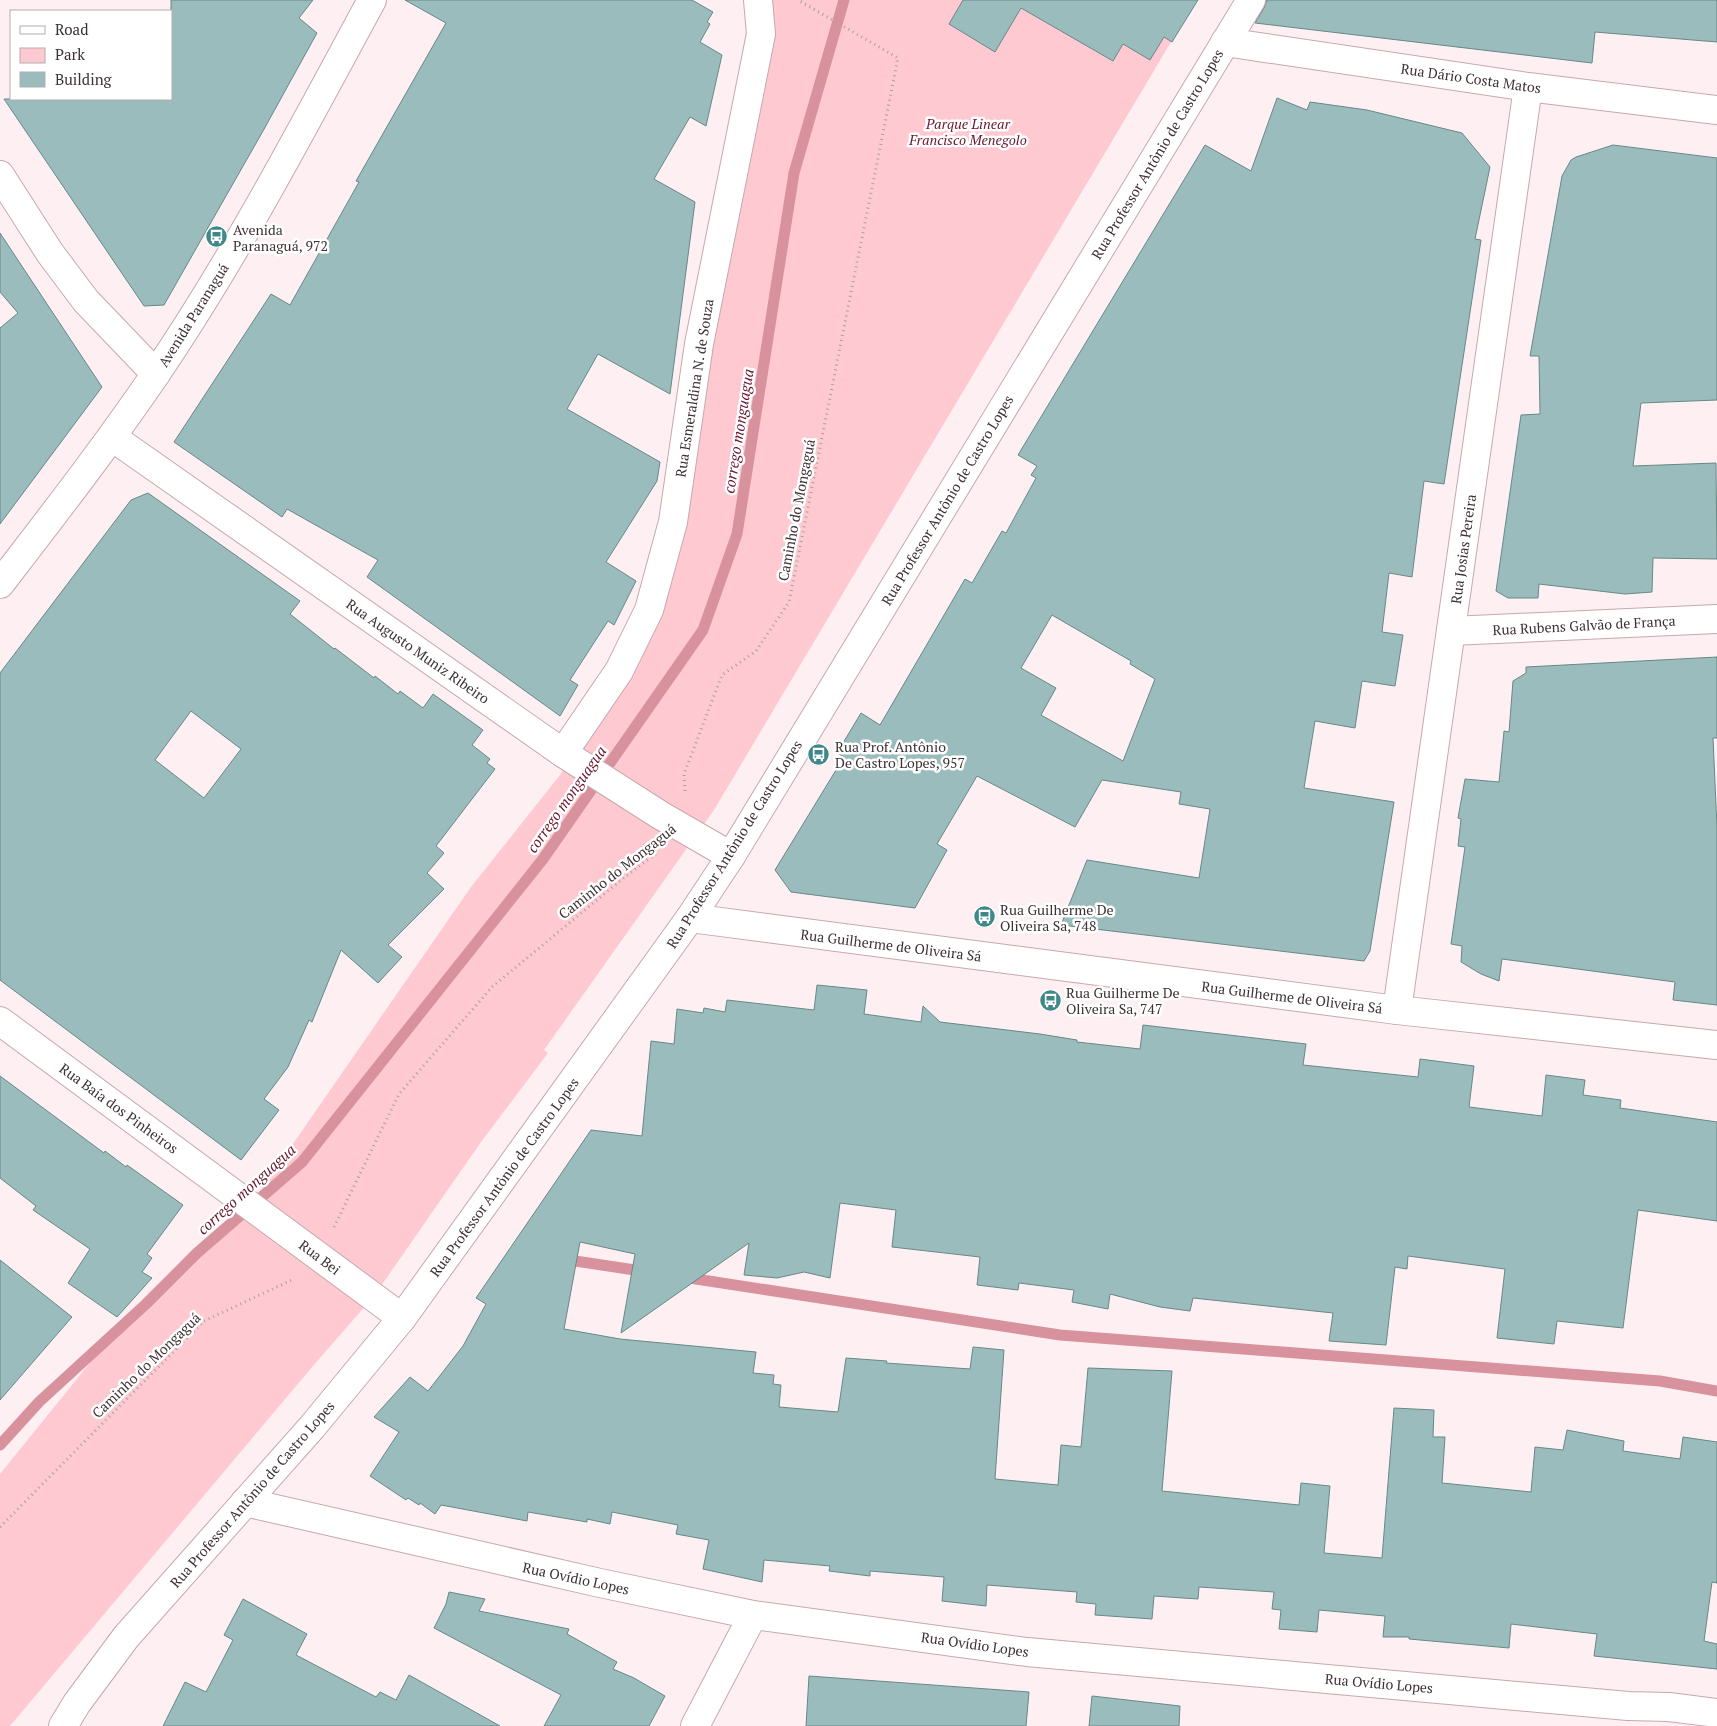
<svg xmlns="http://www.w3.org/2000/svg" width="1717" height="1726" viewBox="0 0 1717 1726" font-family="'PT Serif',serif">
<style>
.park{fill:#fec9d0}
.lines{fill:none;stroke-linecap:round;stroke-linejoin:round}
.stream{stroke:#d8929d;stroke-width:11}
.building{fill:#9abcbd;stroke:#678888;fill-rule:evenodd}
.minor-casing{stroke:#c7a8ac;stroke-width:30}
.major-casing{stroke:#c7a8ac;stroke-width:30}
.path{stroke:#ab9ea0;stroke-width:3;stroke-dasharray:1 4;stroke-linecap:butt}
.minor{stroke:#fff;stroke-width:28}
.major{stroke:#fff;stroke-width:28}
.labels{text-anchor:middle;dominant-baseline:central;stroke-width:5;stroke-linejoin:round;paint-order:stroke}
.street-label{font-size:14px;fill:#3e3133;stroke:#fff}
.park-label{font-size:14px;font-style:italic;fill:#69172e;stroke:#fff}
.poi-label{font-size:14px;fill:#3e3133;stroke:#fff;text-anchor:start}
.water-label{font-size:15px;font-style:italic;fill:#66142b;stroke:#fff}
</style>
<rect width="100%" height="100%" fill="#fef0f2"/>
<polygon class="park" points="769,0 1196,0 714,810 544,1050 548,1053 481,1142 374,1296 313,1366 10,1726 0,1726 0,1474 93,1359 256,1197 471,887 560,775 641,644 692,372 746,31"/>
<g class="lines">
<g class="stream">
<polyline points="562,1259 648,1272"/>
<polyline points="683,1277 1060,1335 1660,1381 1717,1391"/>
<polyline points="0,1445 39,1402 146,1304 197,1253 302,1162 543,859 703,630 737,534 794,173 844,0"/>
</g>
</g>
<g class="building">
<polygon points="171,0 313,0 299,18 317,33 263,131 164,305 144,306 4,99 171,99"/>
<polygon points="405,0 692,0 713,12 707,22 710,24 700,42 722,55 706,126 690,117 654,179 695,202 670,394 598,354 567,409 660,462 657,481 606,562 636,581 614,625 608,621 570,680 578,685 560,716 367,577 378,560 287,509 282,517 174,442 271,294 290,305 359,182 356,181 446,23"/>
<polygon points="963,0 1198,0 1172,42 1164,37 1150,60 1123,44 1113,61 1021,8 995,52 949,24"/>
<polygon points="1267,0 1717,0 1717,42 1595,32 1592,63 1255,23 1264,8"/>
<path d="M1277,98L1307,110L1310,102L1367,110L1462,133L1490,167L1475,239L1481,240L1444,484L1424,481L1412,577L1389,573L1382,632L1403,635L1395,686L1362,681L1355,728L1315,721L1304,788L1394,802L1370,951L1364,961L1061,925L1087,860L1199,878L1210,809L1179,804L1181,792L1102,780L1075,827L977,776L937,844L947,850L915,908L791,892L775,870L844,757L837,753L861,713L880,725L965,579L972,583L1002,531L1006,533L1036,478L1031,475L1037,466L1018,455L1205,145L1251,171ZM1052,615L1131,661L1130,664L1155,679L1123,761L1041,715L1056,688L1021,668Z"/>
<polygon points="1613,145 1717,158 1717,400 1641,403 1633,466 1716,463 1717,559 1653,558 1652,592 1625,594 1539,584 1538,598 1508,598 1496,591 1521,415 1540,414 1539,356 1530,356 1562,176 1571,160 1576,157"/>
<polygon points="0,233 102,387 0,524 0,328 18,313 0,292"/>
<path d="M148,493L300,601L290,614L334,649L335,648L374,678L375,676L398,694L400,691L423,708L433,694L483,730L472,745L490,759L487,763L495,769L436,846L444,853L427,873L444,889L388,945L402,957L378,983L341,950L312,1022L309,1020L288,1067L264,1099L279,1110L241,1160L0,980V673L131,500ZM191,711L241,749L204,798L155,760Z"/>
<polygon points="1717,657 1717,738 1713,738 1717,827 1717,1005 1673,1000 1675,982 1502,959 1499,981 1481,974 1461,962 1462,946 1451,944 1465,847 1458,846 1461,819 1458,818 1465,779 1499,782 1504,731 1509,732 1513,681 1526,673 1526,667"/>
<polygon points="817,985 867,990 864,1014 921,1022 923,1006 940,1022 1040,1034 1077,1040 1077,1042 1140,1049 1143,1025 1306,1044 1303,1065 1418,1077 1420,1059 1474,1066 1469,1107 1542,1116 1546,1075 1585,1080 1583,1095 1621,1100 1620,1108 1717,1122 1717,1221 1638,1210 1623,1328 1557,1321 1554,1344 1497,1338 1505,1269 1408,1256 1407,1269 1395,1267 1386,1345 1329,1341 1333,1313 1193,1298 1190,1311 1160,1307 1110,1294 1108,1309 1072,1302 1074,1290 1019,1283 1018,1290 977,1285 980,1257 892,1247 896,1210 840,1203 830,1278 804,1272 777,1278 744,1275 749,1243 621,1333 635,1254 580,1242 564,1329 620,1339 756,1352 753,1373 774,1375 773,1384 781,1385 779,1407 838,1412 846,1358 887,1361 886,1363 970,1369 973,1347 1004,1350 995,1479 1058,1485 1061,1445 1081,1447 1088,1368 1172,1371 1162,1491 1299,1505 1301,1483 1330,1486 1324,1553 1382,1558 1394,1408 1434,1410 1433,1437 1445,1437 1442,1483 1531,1492 1535,1447 1563,1450 1567,1430 1624,1441 1623,1451 1680,1459 1683,1437 1717,1442 1717,1583 1712,1582 1704,1641 1717,1644 1717,1669 1594,1656 1597,1634 1511,1624 1509,1648 1409,1639 1409,1637 1383,1637 1385,1616 1319,1610 1317,1632 1279,1629 1281,1610 1272,1609 1274,1592 1199,1587 1198,1599 1154,1596 1152,1619 1095,1615 1096,1604 1076,1602 1077,1592 987,1585 986,1606 942,1601 944,1577 870,1571 870,1576 829,1571 830,1566 764,1560 762,1582 703,1569 709,1540 676,1534 678,1525 612,1512 610,1524 587,1519 587,1522 528,1512 527,1521 441,1505 435,1514 420,1503 419,1505 408,1498 406,1500 370,1476 399,1432 374,1417 410,1377 428,1391 463,1346 486,1304 476,1298 591,1130 642,1136 651,1041 674,1044 677,1009 703,1013 704,1008 725,1012 727,1000 814,1010"/>
<polygon points="0,1076 104,1153 105,1151 126,1167 127,1165 183,1205 147,1254 152,1258 142,1272 152,1278 117,1317 68,1283 90,1249 33,1210 36,1206 0,1178"/>
<polygon points="0,1260 72,1317 0,1400"/>
<polygon points="449,1592 485,1599 479,1611 569,1629 567,1634 617,1662 613,1669 634,1678 665,1696 649,1726 544,1726 561,1695 434,1628 446,1604"/>
<polygon points="243,1599 307,1634 296,1655 376,1697 380,1692 396,1700 409,1675 500,1726 163,1726 185,1682 206,1692 233,1640 224,1635"/>
<polygon points="809,1676 1029,1692 1026,1726 806,1726"/>
<polygon points="1092,1696 1180,1706 1179,1726 1089,1726"/>
</g>
<g class="lines">
<defs>
<g id="minor">
<polyline points="1225,42 1528,87 1717,110"/>
<polyline points="0,175 50,253 86,301 156,374"/>
<polyline points="112,437 563,753 660,815 731,856"/>
<polyline points="1451,631 1717,619"/>
<polyline points="563,753 619,671 649,610 673,522 699,344 761,34 758,0"/>
<polyline points="690,918 1397,1010 1717,1045"/>
<polyline points="1397,1010 1528,87"/>
<polyline points="0,1021 402,1318"/>
<polyline points="245,1502 600,1583 753,1615 1027,1652 1628,1706 1669,1707 1717,1713"/>
<polyline points="695,1726 753,1615"/>
</g>
<g id="major">
<path d="M0,584C53,515 106,447 155,375C236,256 303,127 372,0"/>
<polyline points="63,1726 77,1703 126,1637 312,1427 402,1318 690,918 731,856 1251,0"/>
</g>
</defs>
<use href="#minor" class="minor-casing"/>
<use href="#major" class="major-casing"/>
<g class="path">
<polyline points="685,791 684,774 722,675 756,651 789,602 898,58 798,0"/>
<polyline points="334,1227 399,1094 492,987 626,876 658,852"/>
<polyline points="0,1527 204,1321 294,1279"/>
</g>
<use href="#minor" class="minor"/>
<use href="#major" class="major"/>
</g>
<defs>
<symbol id="bus-disc" viewBox="-11 -11 22 22"><circle r="9.5" fill="#3f8889" stroke="#fff"/><path d="M-5-6H5V4H4V6H2V4H-2V6H-4V4H-5ZM-3.5-4V0h7V-4ZM-3.5 1.2v1.5H-2V1.2ZM2 1.2v1.5H3.5V1.2Z" fill="#fff"/></symbol>
</defs>
<g fill-rule="evenodd">
<use href="#bus-disc" x="204" y="224" width="25" height="25"/>
<use href="#bus-disc" x="806" y="742" width="25" height="25"/>
<use href="#bus-disc" x="972" y="904" width="25" height="25"/>
<use href="#bus-disc" x="1038" y="988" width="25" height="25"/>
</g>
<g class="labels">
<g class="street-label">
<text transform="translate(1471 78) rotate(8)">Rua Dário Costa Matos</text>
<text transform="translate(1157 154) rotate(-59)">Rua Professor Antônio de Castro Lopes</text>
<text transform="translate(193 315) rotate(-58)">Avenida Paranaguá</text>
<text transform="translate(694 388) rotate(-81)">Rua Esmeraldina N. de Souza</text>
<text transform="translate(947 500) rotate(-59)">Rua Professor Antônio de Castro Lopes</text>
<text transform="translate(796 510) rotate(-79)">Caminho do Mongaguá</text>
<text transform="translate(1463 549) rotate(-82)">Rua Josias Pereira</text>
<text transform="translate(1584 625) rotate(-3)">Rua Rubens Galvão de França</text>
<text transform="translate(418 651) rotate(35)">Rua Augusto Muniz Ribeiro</text>
<text transform="translate(734 844) rotate(-58)">Rua Professor Antônio de Castro Lopes</text>
<text transform="translate(617 871) rotate(-38)">Caminho do Mongaguá</text>
<text transform="translate(891 945) rotate(7)">Rua Guilherme de Oliveira Sá</text>
<text transform="translate(1292 997) rotate(7)">Rua Guilherme de Oliveira Sá</text>
<text transform="translate(119 1108) rotate(36)">Rua Baía dos Pinheiros</text>
<text transform="translate(504 1177) rotate(-54)">Rua Professor Antônio de Castro Lopes</text>
<text transform="translate(320 1257) rotate(37)">Rua Bei</text>
<text transform="translate(146 1365) rotate(-44)">Caminho do Mongaguá</text>
<text transform="translate(252 1494) rotate(-49)">Rua Professor Antônio de Castro Lopes</text>
<text transform="translate(576 1578) rotate(12)">Rua Ovídio Lopes</text>
<text transform="translate(975 1644) rotate(8)">Rua Ovídio Lopes</text>
<text transform="translate(1379 1683) rotate(5)">Rua Ovídio Lopes</text>
</g>
<g class="park-label">
<text x="968" y="123">Parque Linear<tspan x="968" dy="16">Francisco Menegolo</tspan></text>
</g>
<g class="poi-label">
<text x="233" y="229">Avenida<tspan x="233" dy="16">Paranaguá, 972</tspan></text>
<text x="835" y="746">Rua Prof. Antônio<tspan x="835" dy="16">De Castro Lopes, 957</tspan></text>
<text x="1000" y="909">Rua Guilherme De<tspan x="1000" dy="16">Oliveira Sa, 748</tspan></text>
<text x="1066" y="992">Rua Guilherme De<tspan x="1066" dy="16">Oliveira Sa, 747</tspan></text>
</g>
<g class="water-label">
<text transform="translate(738 431) rotate(-81)">corrego monguagua</text>
<text transform="translate(566 799) rotate(-55)">corrego monguagua</text>
<text transform="translate(246 1189) rotate(-42)">corrego monguagua</text>
</g>
</g>
<rect x="10" y="10" width="162" height="90" fill="#ffffff" stroke="#b2adad"/>
<rect x="20" y="26" width="25" height="8" fill="#ffffff" stroke="#b2adad"/>
<text x="55" y="35" font-size="15" fill="#3e3133">Road</text>
<rect x="20" y="48" width="25" height="15" fill="#fec9d0" stroke="#b2adad"/>
<text x="55" y="60" font-size="15" fill="#3e3133">Park</text>
<rect x="20" y="72" width="25" height="15" fill="#9abcbd" stroke="#b2adad"/>
<text x="55" y="85" font-size="15" fill="#3e3133">Building</text>
</svg>
